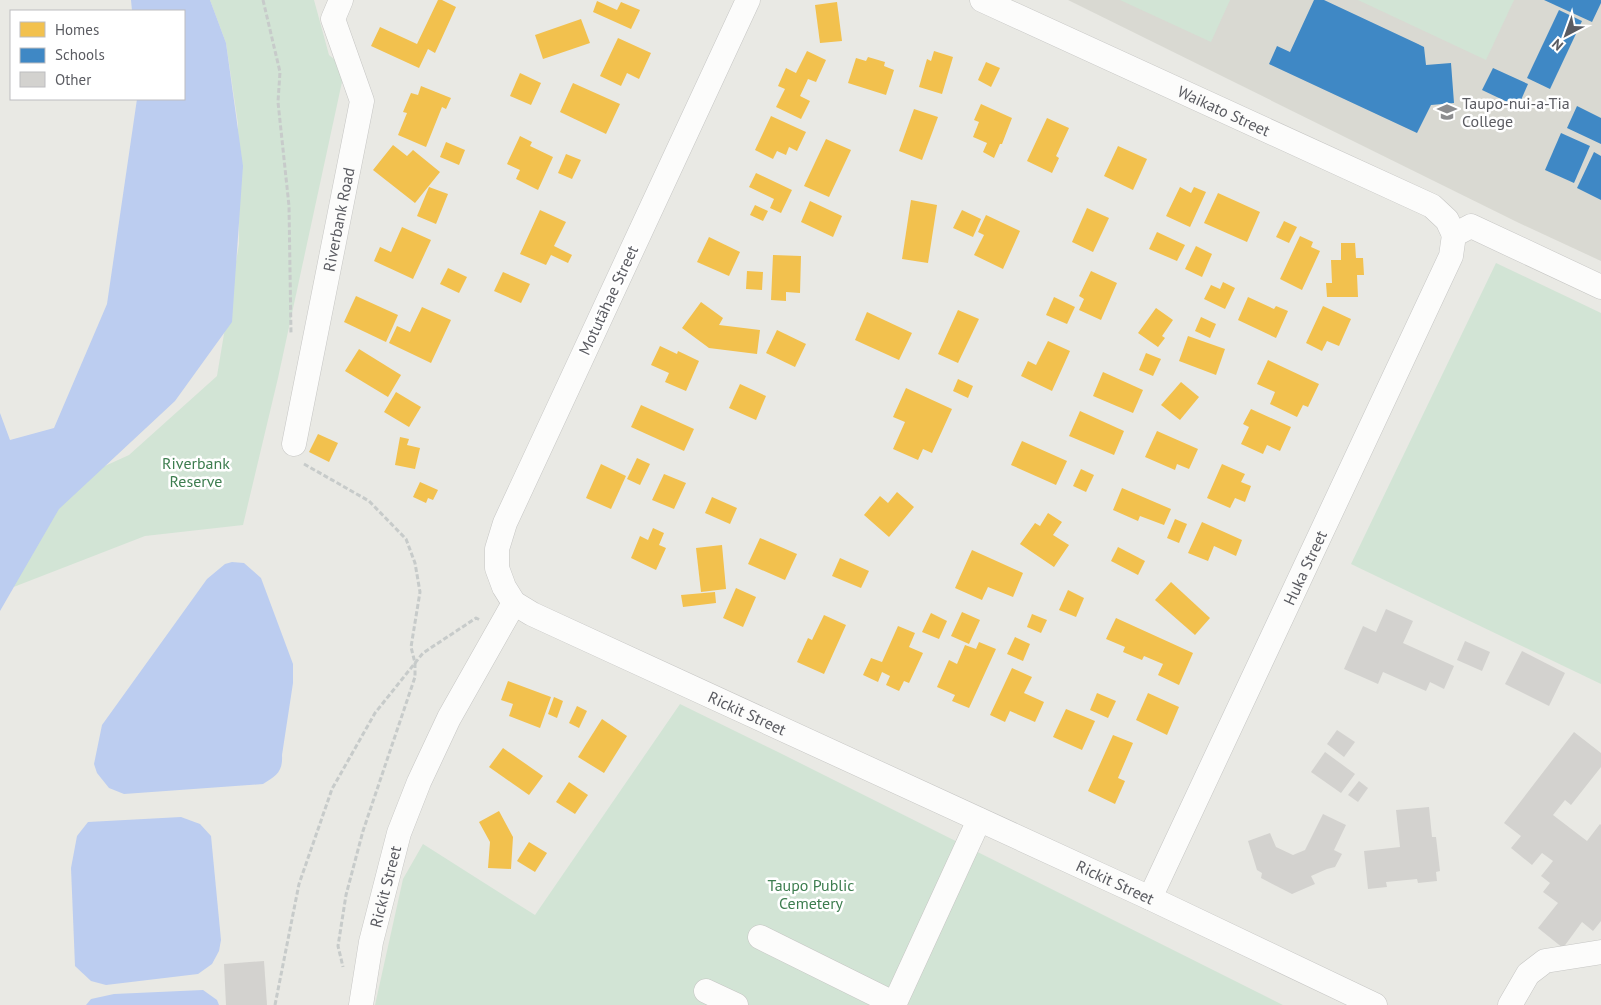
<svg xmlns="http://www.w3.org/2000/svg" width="1601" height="1005" viewBox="0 0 1601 1005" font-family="'PT Sans',sans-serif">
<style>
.education{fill:#d9d9d2}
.green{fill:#d2e4d5}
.water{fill:#bccdf0}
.homes{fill:#f2c14e}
.schools{fill:#3f88c5}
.building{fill:#d3d2cf}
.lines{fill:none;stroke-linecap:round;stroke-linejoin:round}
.minor-casing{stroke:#c6c6c4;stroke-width:25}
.path{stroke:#c7cbca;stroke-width:3;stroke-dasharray:5 2.5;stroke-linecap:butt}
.minor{stroke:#fcfcfb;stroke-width:24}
.labels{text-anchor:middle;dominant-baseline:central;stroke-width:5;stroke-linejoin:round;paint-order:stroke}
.poi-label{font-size:16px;fill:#5a5b61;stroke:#fff;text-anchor:start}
.street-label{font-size:16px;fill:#5a5b61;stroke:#fff}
.park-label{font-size:16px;fill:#3d7d4f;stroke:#fff}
</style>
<rect width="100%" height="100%" fill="#e9e9e4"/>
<polygon class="education" points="1068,0 1601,0 1601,261 1519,223"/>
<g class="green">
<polygon points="210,0 314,0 329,55 345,68 278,378 243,525 145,536 11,588 74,480 129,455 217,376 239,244 238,124 226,43"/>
<polygon points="1120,0 1230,0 1211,42"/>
<polygon points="1358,0 1514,0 1486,60"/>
<polygon points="1496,263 1601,313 1601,684 1351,564"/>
<polygon points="680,704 778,752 1283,1005 375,1005 403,879 423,844 535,915"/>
</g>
<g class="water">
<polygon points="131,0 210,0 226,43 243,166 232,322 175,401 59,509 0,611 0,413 10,440 54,428 107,304 137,99 184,99 184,11 132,11"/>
<path d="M232,562L244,563L261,578L293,664V683L282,755C283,772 276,776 263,784L124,794L109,788L97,773L94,764L102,725L207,579L225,564Z"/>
<polygon points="181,817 200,824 211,836 221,940 219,951 212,964 198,974 106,985 91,981 75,966 71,868 77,836 88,822"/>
<polygon points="203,990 217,1000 219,1005 86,1005 91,999 114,994"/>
</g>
<g class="homes">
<polygon points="438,0 442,0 456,7 435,53 428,49 419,68 371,46 380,27 417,44"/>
<polygon points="597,1 617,10 621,2 640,10 631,29 593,12"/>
<polygon points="837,2 842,41 820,43 815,5"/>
<polygon points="581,19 590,43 543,59 535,35"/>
<polygon points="618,38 651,53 639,79 627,73 621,86 600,76"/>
<polygon points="807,51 826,60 816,82 808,79 800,96 810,101 801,119 776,107 785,89 778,86 786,68 796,73"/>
<polygon points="934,51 953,57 942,94 919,87 927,59 931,61"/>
<polygon points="868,57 885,62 884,66 894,70 886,95 848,83 856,58 866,61"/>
<polygon points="986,62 1000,68 991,87 978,80"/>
<polygon points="520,73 541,83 531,105 510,96"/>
<polygon points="573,83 620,104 606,134 560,112"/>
<polygon points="421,86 451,98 446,109 442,107 426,147 398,135 407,113 403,112 411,93 418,95"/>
<polygon points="981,104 1012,118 1002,144 1000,144 994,158 983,152 987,143 973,137 979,122 974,120"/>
<polygon points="914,109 938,117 922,160 899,151"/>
<polygon points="771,116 806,132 797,151 789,147 786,155 777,151 773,159 755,150"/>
<polygon points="1047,118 1069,128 1056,156 1059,158 1052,173 1027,161"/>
<polygon points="520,136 532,142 530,146 553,157 538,190 516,179 520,170 507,164"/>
<polygon points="826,139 851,150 829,197 804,186"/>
<polygon points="446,142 465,150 459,165 440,157"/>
<polygon points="393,145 407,156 413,150 440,172 415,203 373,170"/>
<polygon points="1118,146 1147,159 1133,190 1104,176"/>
<polygon points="566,154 581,160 572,179 558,173"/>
<polygon points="756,173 792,190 781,213 770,208 774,199 749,187"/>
<polygon points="429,187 448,194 436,224 417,216"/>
<polygon points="1180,187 1191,193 1194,187 1206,192 1190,227 1166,216"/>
<polygon points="1218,193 1260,212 1247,242 1204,223"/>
<polygon points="911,200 937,205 928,263 902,259"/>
<polygon points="810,201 842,216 833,237 801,222"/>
<polygon points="755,205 768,211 763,221 750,215"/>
<polygon points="1087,208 1109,218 1093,252 1072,242"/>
<polygon points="540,210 566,222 554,246 572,255 568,263 551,255 546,265 520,254"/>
<polygon points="962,210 981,219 973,237 953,228"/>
<polygon points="986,215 1020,231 1003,269 974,255 984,235 978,232"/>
<polygon points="1284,221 1297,227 1289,243 1276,237"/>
<polygon points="402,227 431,240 413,279 374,261 380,247 391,252"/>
<polygon points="1157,232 1185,245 1177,261 1149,249"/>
<polygon points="1300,236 1313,242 1311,247 1320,251 1302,290 1280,279"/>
<polygon points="709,237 740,252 729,276 697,262"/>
<polygon points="1341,243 1355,243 1356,258 1363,258 1364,275 1357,275 1358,297 1327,297 1326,283 1332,283 1331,260 1341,260"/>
<polygon points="1196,246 1212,254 1202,277 1185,269"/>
<polygon points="773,255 801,256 800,293 786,292 786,301 771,300"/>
<polygon points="448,268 467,277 459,293 440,284"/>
<polygon points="747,271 763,272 762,290 746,289"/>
<polygon points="1091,271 1117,283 1101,320 1079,310 1084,299 1079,296"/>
<polygon points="503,272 530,284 521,303 494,291"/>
<polygon points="1223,282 1235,288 1225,309 1204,299 1211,285 1220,289"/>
<polygon points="356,296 398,315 386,342 344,322"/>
<polygon points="1054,297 1075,307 1067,324 1046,315"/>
<polygon points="1248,297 1274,309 1276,306 1288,311 1276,338 1238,320"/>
<polygon points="701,302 723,318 719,325 760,330 757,354 709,348 682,328"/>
<polygon points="1323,306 1351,319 1339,346 1327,341 1322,351 1306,343"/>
<polygon points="422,307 451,320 431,363 389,343 397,326 410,332"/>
<polygon points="1156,308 1173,320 1162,336 1165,338 1158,347 1138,333"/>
<polygon points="958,310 979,319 958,363 938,354"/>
<polygon points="867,312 912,333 899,360 855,340"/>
<polygon points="1201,317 1216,324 1210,338 1195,331"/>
<polygon points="777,330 806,344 795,367 766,353"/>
<polygon points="1188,336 1225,349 1216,375 1179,361"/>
<polygon points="1048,341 1070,351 1052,391 1021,376 1028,361 1036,365"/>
<polygon points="660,346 677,354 678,351 699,361 686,391 665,382 669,373 651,365"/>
<polygon points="359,349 401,375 388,397 345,371"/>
<polygon points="1146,353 1161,359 1153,376 1139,370"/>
<polygon points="1268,360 1319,384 1308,407 1303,405 1297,417 1270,404 1275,392 1257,384"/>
<polygon points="1103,372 1143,390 1133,413 1093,396"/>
<polygon points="958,379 973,386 968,398 953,391"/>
<polygon points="1181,382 1199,397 1180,420 1161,405"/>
<polygon points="740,384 766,396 756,420 729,408"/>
<polygon points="906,388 952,409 932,453 923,449 918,460 893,449 905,422 893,417"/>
<polygon points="396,392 421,407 409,427 384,412"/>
<polygon points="641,405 694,429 684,451 631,427"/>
<polygon points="1251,409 1291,427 1280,451 1267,445 1263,454 1241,444 1249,427 1243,424"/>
<polygon points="1080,411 1124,431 1114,455 1069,436"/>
<polygon points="1157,431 1198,449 1189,469 1177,464 1175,470 1145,457"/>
<polygon points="318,434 338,443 329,462 309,452"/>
<polygon points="400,437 409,439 407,445 420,448 415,469 395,465"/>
<polygon points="1022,441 1067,461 1056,485 1011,465"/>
<polygon points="637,458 650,464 640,485 627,479"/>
<polygon points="601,464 626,476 611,509 586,498"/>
<polygon points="1222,464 1245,474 1241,482 1251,486 1245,502 1235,498 1230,508 1207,498"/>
<polygon points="1081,469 1094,475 1086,492 1073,486"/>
<polygon points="664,474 686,483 674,509 652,500"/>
<polygon points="420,482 438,490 433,500 428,498 426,503 413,497"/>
<polygon points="1122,488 1171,509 1164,525 1140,516 1138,521 1113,510"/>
<polygon points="897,492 914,507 889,537 864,515 880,496 888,503"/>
<polygon points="712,497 737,508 730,524 705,513"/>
<polygon points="1048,513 1062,522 1053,535 1069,545 1054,567 1020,544 1035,523 1040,526"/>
<polygon points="1175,519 1187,524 1179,543 1167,538"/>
<polygon points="1202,522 1242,540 1236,556 1214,546 1208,561 1188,553"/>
<polygon points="653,528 664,533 659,545 666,548 656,570 631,558 640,536 648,540"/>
<polygon points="760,538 797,554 785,580 748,564"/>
<polygon points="722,545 726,589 701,592 696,548"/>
<polygon points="1118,547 1145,561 1138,575 1111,561"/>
<polygon points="972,550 1023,573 1013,597 988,587 982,600 955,588"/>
<polygon points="840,558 869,571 861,588 832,576"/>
<polygon points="1171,582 1210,618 1195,635 1155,600"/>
<polygon points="736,588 756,597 743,627 723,618"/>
<polygon points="1068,590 1084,598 1076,617 1059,610"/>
<polygon points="715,592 716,603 683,607 681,595"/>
<polygon points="962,612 980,620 969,644 951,636"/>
<polygon points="931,613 947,621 939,639 922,632"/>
<polygon points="1032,614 1047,620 1041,633 1027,627"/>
<polygon points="824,615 846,625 824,674 797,662 808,638 812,640"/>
<polygon points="1116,618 1193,653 1179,685 1158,675 1163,664 1144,656 1142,660 1123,652 1125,647 1106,639"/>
<polygon points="898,626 915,633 909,647 923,653 909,683 904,681 899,691 886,685 890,676 882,672 878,682 863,675 871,658 882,662"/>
<polygon points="1015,637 1030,644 1023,661 1007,654"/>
<polygon points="979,642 996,649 969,708 952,701 955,695 937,687 949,660 957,664 965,645 976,649"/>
<polygon points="1012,668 1032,677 1024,693 1044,702 1035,722 1010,711 1005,722 990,715"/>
<polygon points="508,681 551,697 540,728 509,716 513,704 501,700"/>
<polygon points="1097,693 1116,701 1108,718 1090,710"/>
<polygon points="1148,693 1179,707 1167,735 1136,720"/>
<polygon points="554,697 563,701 557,718 548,714"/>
<polygon points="577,706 587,711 579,728 569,723"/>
<polygon points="1066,709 1095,721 1082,750 1053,737"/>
<polygon points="602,719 627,736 604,773 578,757"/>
<polygon points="1113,735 1133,743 1118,778 1125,781 1115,804 1088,791"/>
<polygon points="503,748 543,776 529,795 489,767"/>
<polygon points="569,782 588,795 575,814 556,802"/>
<polygon points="499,811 513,837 511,869 488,868 490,842 479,822"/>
<polygon points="529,842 547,853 535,872 517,861"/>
</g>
<g class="schools">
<polygon points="1314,0 1324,0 1418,44 1424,47 1426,65 1451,63 1454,103 1431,105 1417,133 1269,64 1277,46 1290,52"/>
<polygon points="1544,0 1601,0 1601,3 1592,22"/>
<polygon points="1559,10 1582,21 1550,89 1527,78"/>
<polygon points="1493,68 1528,84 1518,107 1482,90"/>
<polygon points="1577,106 1601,118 1601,144 1567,128"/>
<polygon points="1561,133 1590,146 1574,183 1545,170"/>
<polygon points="1594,152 1601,156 1601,200 1577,188"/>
</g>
<g class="building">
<polygon points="1386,609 1413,621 1403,643 1454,666 1444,689 1430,682 1426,691 1383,672 1378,684 1344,669 1363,626 1376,632"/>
<polygon points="1465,641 1490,652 1482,671 1457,660"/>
<polygon points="1522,651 1565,673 1549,706 1505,684"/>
<polygon points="1337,730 1355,742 1344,757 1327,744"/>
<polygon points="1574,732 1601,753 1601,767 1571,805 1565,800 1553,815 1587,841 1600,824 1601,825 1601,921 1593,931 1582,922 1563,948 1538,928 1558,903 1543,892 1550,883 1541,876 1553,861 1542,853 1532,865 1511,848 1521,836 1504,823"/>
<polygon points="1325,752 1355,774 1341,793 1311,772"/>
<polygon points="1359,781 1368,788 1358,802 1348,795"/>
<polygon points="1429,807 1432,837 1436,837 1440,871 1436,872 1437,881 1418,883 1417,879 1386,882 1387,887 1368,889 1364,851 1400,847 1396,810"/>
<polygon points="1323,814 1346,825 1334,850 1342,854 1335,867 1327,869 1311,876 1315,884 1292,894 1261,878 1262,873 1257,870 1248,841 1270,833 1276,847 1293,855 1305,850"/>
<polygon points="264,961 267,1005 226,1005 224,964"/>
</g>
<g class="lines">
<defs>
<g id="minor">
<path id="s1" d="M748,0L505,523L497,549V568L504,587L514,603L532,614L1150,898L1375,1005"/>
<path id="s2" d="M982,0L1432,206L1447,220L1454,235"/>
<polyline points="1454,235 1471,226 1601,287"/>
<path id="s3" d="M294,444L362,101L333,19L341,0"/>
<path id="s4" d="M1150,898L1451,256L1454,235"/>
<polyline points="760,937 895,1004"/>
<polyline points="706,991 736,1005"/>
<path id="s5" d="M361,1005L371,942L399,833L419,782L449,718L514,603"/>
<polyline points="894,1005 979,820"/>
<polyline points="1510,1005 1528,974 1545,961 1601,952"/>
</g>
</defs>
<use href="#minor" class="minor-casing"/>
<g class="path">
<polyline points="263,0 280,72 278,102 289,206 291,334"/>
<polyline points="304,464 369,501 406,539 415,563 420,592 411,647 415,663 415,677 363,831 346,895 338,946 343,967"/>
<polyline points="275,1005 299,884 332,789 375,713 423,653 476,618 480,620"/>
</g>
<use href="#minor" class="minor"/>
</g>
<defs>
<symbol id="school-bare" viewBox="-9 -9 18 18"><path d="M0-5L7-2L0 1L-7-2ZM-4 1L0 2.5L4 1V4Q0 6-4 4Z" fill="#8c8d8f" stroke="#fff" stroke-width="2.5" paint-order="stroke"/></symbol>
</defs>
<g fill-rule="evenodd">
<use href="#school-bare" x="1433" y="98" width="28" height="28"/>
</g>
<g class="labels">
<g class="poi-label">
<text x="1462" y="103">Taupo-nui-a-Tia<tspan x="1462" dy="18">College</tspan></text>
</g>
<g class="street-label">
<text stroke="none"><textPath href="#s2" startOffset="266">Waikato Street</textPath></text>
<text stroke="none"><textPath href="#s3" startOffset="229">Riverbank Road</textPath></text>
<text transform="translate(608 300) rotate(-65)">Motutāhae Street</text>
<text stroke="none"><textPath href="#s4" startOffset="365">Huka Street</textPath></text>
<text stroke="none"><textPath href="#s1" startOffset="920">Rickit Street</textPath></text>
<text stroke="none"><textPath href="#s1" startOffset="1325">Rickit Street</textPath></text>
<text stroke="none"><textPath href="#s5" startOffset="121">Rickit Street</textPath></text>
</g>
<g class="park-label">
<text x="196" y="463">Riverbank<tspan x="196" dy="18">Reserve</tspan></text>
<text x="811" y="885">Taupo Public<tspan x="811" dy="18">Cemetery</tspan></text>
</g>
</g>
<rect x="10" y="10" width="175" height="90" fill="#ffffff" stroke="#bdbdc0"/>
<rect x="20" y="22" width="25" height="15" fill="#f2c14e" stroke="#bdbdc0"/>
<text x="55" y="35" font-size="15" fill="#5a5b61">Homes</text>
<rect x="20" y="48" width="25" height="15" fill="#3f88c5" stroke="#bdbdc0"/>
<text x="55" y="60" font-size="15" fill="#5a5b61">Schools</text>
<rect x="20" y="72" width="25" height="15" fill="#d3d2cf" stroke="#bdbdc0"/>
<text x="55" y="85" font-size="15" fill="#5a5b61">Other</text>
<g transform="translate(1566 35) rotate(221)" stroke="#ffffff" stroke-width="4" paint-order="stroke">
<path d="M0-4L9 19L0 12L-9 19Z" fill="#5a5b61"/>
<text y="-8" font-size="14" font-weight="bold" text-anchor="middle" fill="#5a5b61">N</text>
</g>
</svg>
